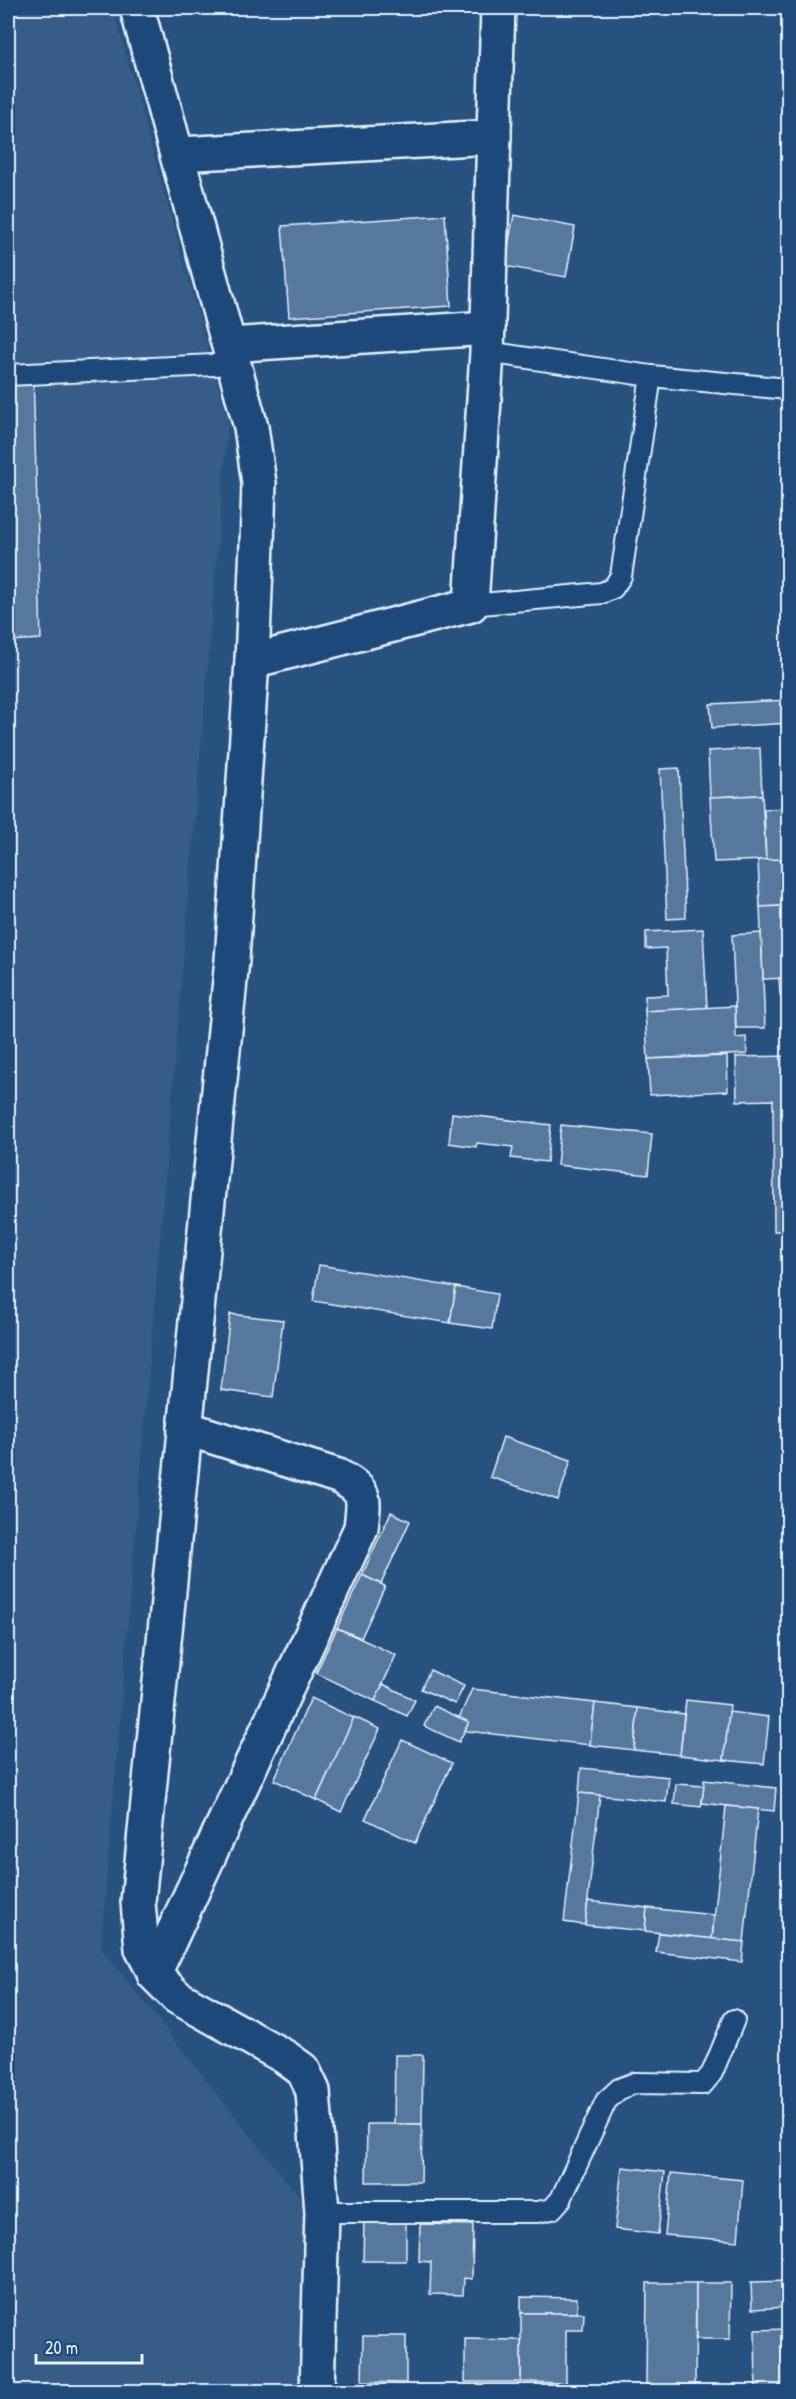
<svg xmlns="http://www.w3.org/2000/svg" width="796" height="2399" viewBox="0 0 796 2399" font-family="'Patrick Hand',sans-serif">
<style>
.built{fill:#355d88}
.building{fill:#57789d;stroke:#e8f1f8;stroke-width:1.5}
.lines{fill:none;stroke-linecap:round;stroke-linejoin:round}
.lane-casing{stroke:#e8f1f8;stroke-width:24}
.street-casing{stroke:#e8f1f8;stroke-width:38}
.secondary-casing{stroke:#e8f1f8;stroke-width:38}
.lane{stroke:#1f4a7a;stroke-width:20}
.street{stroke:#1f4a7a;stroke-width:33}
.secondary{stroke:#1f4a7a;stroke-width:33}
</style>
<rect width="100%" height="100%" fill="#27517f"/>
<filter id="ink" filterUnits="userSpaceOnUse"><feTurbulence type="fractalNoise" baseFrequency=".0167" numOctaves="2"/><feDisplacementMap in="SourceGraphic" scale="12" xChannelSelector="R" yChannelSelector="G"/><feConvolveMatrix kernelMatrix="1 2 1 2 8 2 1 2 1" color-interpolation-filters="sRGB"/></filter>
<g filter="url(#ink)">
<polygon class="built" points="8,8 113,8 228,422 101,1948 305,2204 301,2391 8,2392"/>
<g class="building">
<polygon points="445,215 451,306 289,317 282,226"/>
<polygon points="514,215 575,227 566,277 504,266"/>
<polygon points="33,374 41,639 8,641 8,375"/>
<polygon points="788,700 788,723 712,728 710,704"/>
<polygon points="760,748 762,795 710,797 708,751"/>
<polygon points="679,768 686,918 667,919 660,769"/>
<polygon points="762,795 766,860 714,862 710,797"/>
<polygon points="788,808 788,859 766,860 764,809"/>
<polygon points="781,859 783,906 760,907 758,860"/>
<polygon points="783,906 788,906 788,978 763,979 760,907"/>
<polygon points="703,929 707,1008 645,1011 645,996 668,995 666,948 646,949 646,932"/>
<polygon points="761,933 765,1028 736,1028 732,935"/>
<polygon points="779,978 788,978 788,994 780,995"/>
<polygon points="735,1006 736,1038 746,1037 747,1054 648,1059 645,1011"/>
<polygon points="727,1056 728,1091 650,1095 648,1059"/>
<polygon points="788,1056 788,1231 774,1231 773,1100 737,1101 736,1057"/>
<polygon points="452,1113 551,1125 547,1162 511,1158 513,1147 477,1143 476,1147 449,1143"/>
<polygon points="561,1125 652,1134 648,1175 557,1165"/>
<polygon points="319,1265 456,1287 450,1323 313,1301"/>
<polygon points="456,1287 497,1294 492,1329 450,1323"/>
<polygon points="230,1314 283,1320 273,1397 221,1390"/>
<polygon points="786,1379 788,1379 788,1464 787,1464"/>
<polygon points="503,1437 571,1460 558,1500 490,1477"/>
<polygon points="391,1512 410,1521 381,1584 362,1575"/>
<polygon points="362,1575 385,1586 361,1638 337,1628"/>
<polygon points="337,1628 396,1655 375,1701 316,1673"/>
<polygon points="430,1670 464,1686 455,1704 421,1689"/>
<polygon points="383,1684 415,1700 407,1716 375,1701"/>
<polygon points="472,1689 595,1703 590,1745 467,1731 465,1730 469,1722 459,1718"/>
<polygon points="311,1698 354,1718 316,1800 274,1780"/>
<polygon points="686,1700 730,1705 724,1760 680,1755"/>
<polygon points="595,1703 638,1708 634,1750 590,1745"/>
<polygon points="434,1706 469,1722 459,1742 424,1726"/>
<polygon points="638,1708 684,1714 680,1755 634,1750"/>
<polygon points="729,1712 769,1717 764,1764 724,1760"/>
<polygon points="354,1717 380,1729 341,1812 316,1800"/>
<polygon points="402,1740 452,1763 415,1843 365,1819"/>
<polygon points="581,1768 669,1777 666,1802 579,1793"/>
<polygon points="704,1780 776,1788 774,1811 702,1803"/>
<polygon points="676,1784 704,1786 701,1807 674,1804"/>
<polygon points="579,1793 600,1795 585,1925 564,1922"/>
<polygon points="726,1806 758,1809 744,1942 712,1939"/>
<polygon points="588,1901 647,1908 645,1931 585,1925"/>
<polygon points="647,1908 714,1915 712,1939 645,1931"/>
<polygon points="659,1933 744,1942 742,1962 656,1952"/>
<polygon points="395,2055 423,2055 422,2124 394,2124"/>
<polygon points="367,2124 422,2124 421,2182 366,2182"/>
<polygon points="622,2167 665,2172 658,2234 615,2229"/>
<polygon points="671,2173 743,2180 738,2241 665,2235"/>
<polygon points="364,2220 406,2220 406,2261 363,2261"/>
<polygon points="420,2224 473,2225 472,2279 464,2278 463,2295 430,2294 431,2262 419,2261"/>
<polygon points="788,2281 788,2307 752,2309 751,2282"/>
<polygon points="647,2283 696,2283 695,2386 646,2386"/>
<polygon points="696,2283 731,2283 730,2339 696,2339"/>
<polygon points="521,2297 577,2298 577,2313 521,2313"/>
<polygon points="521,2313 584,2313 583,2330 566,2330 566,2383 521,2382"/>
<polygon points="788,2329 788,2392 756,2392 755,2330"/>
<polygon points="363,2336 406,2336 406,2383 362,2382"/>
<polygon points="465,2339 521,2340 521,2382 465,2382"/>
</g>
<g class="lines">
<defs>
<g id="lane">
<polyline points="487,352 651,376 788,389"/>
<polyline points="8,375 234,364"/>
<polyline points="471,605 602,593 613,588 621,576 651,376"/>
<polyline points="322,2212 537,2212 552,2209 561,2199 606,2101 619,2089 635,2083 703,2084 712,2073 734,2020"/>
</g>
<g id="street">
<polyline points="178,154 494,137"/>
<polyline points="229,345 488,328"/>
<polyline points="252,661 471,605 487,352 498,8"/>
<path d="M154,1974L361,1528C364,1497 368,1492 338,1476L185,1428"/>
</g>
<polyline id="secondary" points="137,8 251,427 259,483 257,544 252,661 232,960 138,1902 142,1949 157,1977 177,1997 285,2057 303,2070 313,2091 322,2212 317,2392"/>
</defs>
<use href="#lane" class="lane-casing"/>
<use href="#street" class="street-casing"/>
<use href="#secondary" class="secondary-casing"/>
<use href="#lane" class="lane"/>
<use href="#street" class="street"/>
<use href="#secondary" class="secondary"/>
</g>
</g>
<rect width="796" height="2399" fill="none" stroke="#1f4a7a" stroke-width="30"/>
<rect x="15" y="15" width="766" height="2369" fill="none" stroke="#e8f1f8" stroke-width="2" filter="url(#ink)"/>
<path d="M36 2354v9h106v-9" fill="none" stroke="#e8f1f8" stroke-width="3"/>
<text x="45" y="2354" font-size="18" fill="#e8f1f8" stroke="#1f4a7a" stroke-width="4.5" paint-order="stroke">20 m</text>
</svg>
